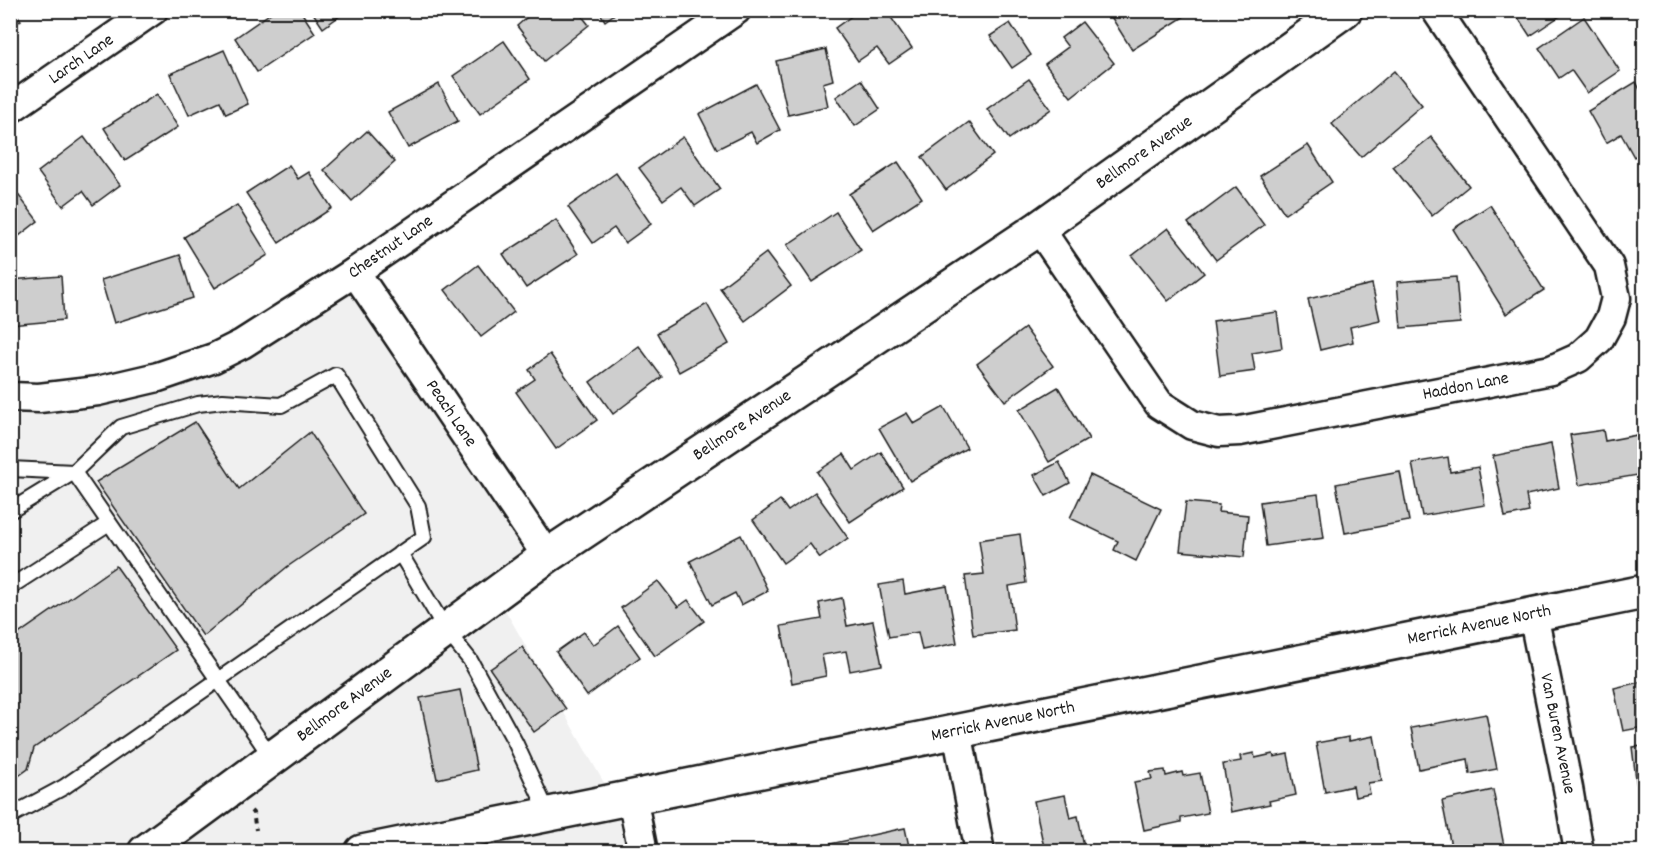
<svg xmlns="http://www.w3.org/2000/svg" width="1655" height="862" viewBox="0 0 1655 862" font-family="Dekko,sans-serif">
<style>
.built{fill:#f0f0f0}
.building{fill:#cecece;stroke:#1c1c1c;stroke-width:1.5}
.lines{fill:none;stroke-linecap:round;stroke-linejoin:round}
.service-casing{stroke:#1c1c1c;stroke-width:18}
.minor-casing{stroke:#1c1c1c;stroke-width:33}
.secondary-casing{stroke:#1c1c1c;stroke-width:38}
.path{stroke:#1c1c1c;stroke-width:4;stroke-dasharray:4.5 4.5;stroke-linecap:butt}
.service{stroke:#fff;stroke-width:14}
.minor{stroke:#fff;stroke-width:28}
.secondary{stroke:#fff;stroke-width:33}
.labels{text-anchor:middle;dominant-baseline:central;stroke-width:4.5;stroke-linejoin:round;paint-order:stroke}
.street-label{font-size:18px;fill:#1c1c1c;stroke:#fff}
</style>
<rect width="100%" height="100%" fill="#fff"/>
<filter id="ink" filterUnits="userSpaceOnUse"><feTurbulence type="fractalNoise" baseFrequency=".0167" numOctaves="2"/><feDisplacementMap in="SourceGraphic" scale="12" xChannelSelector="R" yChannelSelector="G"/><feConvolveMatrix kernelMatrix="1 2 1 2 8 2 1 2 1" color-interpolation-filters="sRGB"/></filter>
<g filter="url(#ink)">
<polygon class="built" points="355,272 547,556 496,594 643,851 11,852 11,397 158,377"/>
<g class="building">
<polygon points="10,10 13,10 21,20 10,28"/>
<polygon points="275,10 300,10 315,33 257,72 235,38"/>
<polygon points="311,10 348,10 323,28"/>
<polygon points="535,10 577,10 589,25 544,61 517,26"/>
<polygon points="598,10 620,10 605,21"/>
<polygon points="860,10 886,10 912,48 889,64 877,48 858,61 835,28"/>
<polygon points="1117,10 1182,10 1185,16 1132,50 1110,15"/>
<polygon points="1513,10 1569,10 1530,36"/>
<polygon points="1584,17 1620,71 1587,93 1571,70 1559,78 1539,48"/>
<polygon points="1082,22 1114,63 1071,97 1045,64 1068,47 1061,38"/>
<polygon points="1010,23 1031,55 1012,68 990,36"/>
<polygon points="504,41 530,79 480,114 453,76"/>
<polygon points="826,49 833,80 823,83 828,106 788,115 776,61"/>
<polygon points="224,50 248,104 226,114 220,101 189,115 170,74"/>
<polygon points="1394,71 1422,105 1361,157 1332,124"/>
<polygon points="1029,79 1051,109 1009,139 987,109"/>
<polygon points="861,80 880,109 855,126 836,97"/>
<polygon points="1636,82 1644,97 1644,151 1634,157 1621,134 1606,143 1588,111"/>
<polygon points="439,84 458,121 408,148 388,112"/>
<polygon points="756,84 780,130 757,143 751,132 717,149 699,114"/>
<polygon points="157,94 178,127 125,161 104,128"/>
<polygon points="969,122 993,155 946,190 922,157"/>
<polygon points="367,131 395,162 352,201 324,170"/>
<polygon points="84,137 120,185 93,205 83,191 63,206 38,172"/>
<polygon points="683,137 720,189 695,206 681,187 663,200 639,168"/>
<polygon points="1431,137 1469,186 1432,216 1393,167"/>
<polygon points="1308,145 1332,182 1285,214 1260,176"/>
<polygon points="898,162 922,198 873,230 849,194"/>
<polygon points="289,165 298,179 309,172 332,208 279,243 246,193"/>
<polygon points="616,173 651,224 625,243 614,228 593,243 568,207"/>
<polygon points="1236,187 1264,225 1216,260 1188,223"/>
<polygon points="13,188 38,221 10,243 10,190"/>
<polygon points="237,205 268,255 215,288 184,237"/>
<polygon points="1490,205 1544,290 1506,314 1453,229"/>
<polygon points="836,212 861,250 812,282 787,245"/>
<polygon points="556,220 578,254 526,288 503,254"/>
<polygon points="1168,228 1204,273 1168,301 1132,256"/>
<polygon points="766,253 791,286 745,321 720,288"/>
<polygon points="180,255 193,298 114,323 101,280"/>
<polygon points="478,265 514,312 481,337 445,290"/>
<polygon points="61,276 64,320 10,325 10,280"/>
<polygon points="1456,277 1460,323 1401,328 1397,282"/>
<polygon points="1372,284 1380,320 1350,327 1353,342 1320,350 1308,299"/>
<polygon points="707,304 729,344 679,372 657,333"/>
<polygon points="1277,312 1282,348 1252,353 1255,371 1220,376 1213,321"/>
<polygon points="1025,328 1053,366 1005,401 977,364"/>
<polygon points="639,346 662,377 613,414 590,382"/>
<polygon points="550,354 597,420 556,449 516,392 535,379 529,370"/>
<polygon points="1058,387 1089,439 1049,462 1019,410"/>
<polygon points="944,407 967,448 910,481 879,428 907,413 914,424"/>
<polygon points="195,422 239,489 310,432 364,514 287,567 203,636 96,482"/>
<polygon points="1603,430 1605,441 1637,435 1644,474 1579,485 1570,435"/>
<polygon points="1551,444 1559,488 1526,495 1529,512 1505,517 1493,456"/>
<polygon points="881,452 903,487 850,522 817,472 844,454 854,470"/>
<polygon points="1448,457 1450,472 1478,467 1485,505 1422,516 1412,463"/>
<polygon points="1059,462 1070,483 1046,496 1034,475"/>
<polygon points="1400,472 1409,521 1345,533 1336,484"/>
<polygon points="1090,475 1161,509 1136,561 1114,550 1118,541 1070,518"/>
<polygon points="815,492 848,538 820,558 810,544 783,563 753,520 780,500 788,511"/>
<polygon points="1318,494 1324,538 1266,546 1260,502"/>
<polygon points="1186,502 1219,505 1218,512 1248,515 1244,557 1180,551"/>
<polygon points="1020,534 1026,583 1009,586 1015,630 973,635 965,576 984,574 979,540"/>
<polygon points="741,535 768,591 741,605 735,593 712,605 690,561"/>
<polygon points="116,566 176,650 34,748 28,769 10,782 10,640"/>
<polygon points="658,581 678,607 688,600 704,621 655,656 621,608"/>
<polygon points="903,581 905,594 947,586 957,643 922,650 918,632 889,637 879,585"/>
<polygon points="842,598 847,626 873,621 882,665 850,671 846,651 822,655 826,676 792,683 781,626 822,619 819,603"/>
<polygon points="618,626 640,657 587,696 556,652 584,632 593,645"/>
<polygon points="522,647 566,709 534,732 490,669"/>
<polygon points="1644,681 1644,727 1623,731 1614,688"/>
<polygon points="460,690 477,770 437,779 420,698"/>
<polygon points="1486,714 1497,769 1470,774 1468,759 1419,769 1411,728"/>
<polygon points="1374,736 1382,781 1368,783 1370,794 1355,797 1353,786 1325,792 1316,743 1349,737 1349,741"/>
<polygon points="1644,746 1644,818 1641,819 1632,747"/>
<polygon points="1254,753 1255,758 1273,754 1274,757 1288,754 1296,795 1269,801 1270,804 1231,812 1223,764 1241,761 1240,756"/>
<polygon points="1165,770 1166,776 1182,772 1183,776 1200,773 1208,813 1181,818 1181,822 1144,830 1134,782 1152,779 1150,772"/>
<polygon points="1493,790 1505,851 1452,852 1442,801"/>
<polygon points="1065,795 1070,818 1078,816 1085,852 1045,852 1034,801"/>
<polygon points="905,828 910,851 832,852 830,844"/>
</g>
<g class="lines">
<defs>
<g id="service">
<polyline points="10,469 74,472"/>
<polyline points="74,472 272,758"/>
<polyline points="10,511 74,472 121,427 198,404 223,401 281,405 336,375 418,506 424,537 64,787 10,816"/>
<polyline points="400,553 446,630 470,660 515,742 548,813"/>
<polyline points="10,587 109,523"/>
</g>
<g id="minor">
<path id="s1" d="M10,109L153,10"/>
<path id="s2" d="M1039,228L1159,404L1192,425L1219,432L1240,431L1551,370L1578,358L1599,339L1611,317L1616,298L1609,266L1436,10"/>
<path id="s3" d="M355,272L547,556"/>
<path id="s4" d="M10,397L39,398L98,391L158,377L214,358L242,344L355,272L736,10"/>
<path id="s5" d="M1533,614L1568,788L1579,852"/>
<polyline points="957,731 980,852"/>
<polyline points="632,797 643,852"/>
</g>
<g id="secondary">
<path id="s6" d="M145,852L547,556L1039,228L1345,10"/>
<path id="s7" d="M362,852L1644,592"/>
</g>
</defs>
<use href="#service" class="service-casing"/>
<use href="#minor" class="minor-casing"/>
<use href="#secondary" class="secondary-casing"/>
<polyline class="path" points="251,811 253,813 256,830"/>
<use href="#service" class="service"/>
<use href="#minor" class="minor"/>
<use href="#secondary" class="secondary"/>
</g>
</g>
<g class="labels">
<g class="street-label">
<text stroke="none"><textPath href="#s1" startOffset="87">Larch Lane</textPath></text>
<text stroke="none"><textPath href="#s6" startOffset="1220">Bellmore Avenue</textPath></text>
<text stroke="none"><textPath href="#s4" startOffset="418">Chestnut Lane</textPath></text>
<text stroke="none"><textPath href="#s2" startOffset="531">Haddon Lane</textPath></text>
<text stroke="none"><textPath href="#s3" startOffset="171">Peach Lane</textPath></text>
<text stroke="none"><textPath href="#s6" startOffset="734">Bellmore Avenue</textPath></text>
<text stroke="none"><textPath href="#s7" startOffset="1140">Merrick Avenue North</textPath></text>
<text stroke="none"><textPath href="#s6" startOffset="248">Bellmore Avenue</textPath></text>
<text stroke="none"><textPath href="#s7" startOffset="654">Merrick Avenue North</textPath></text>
<text stroke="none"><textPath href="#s5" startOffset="122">Van Buren Avenue</textPath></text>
</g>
</g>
<rect width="1655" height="862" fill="none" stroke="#fff" stroke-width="36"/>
<rect x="18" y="18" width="1619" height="826" fill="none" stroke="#1c1c1c" stroke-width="2" filter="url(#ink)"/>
</svg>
